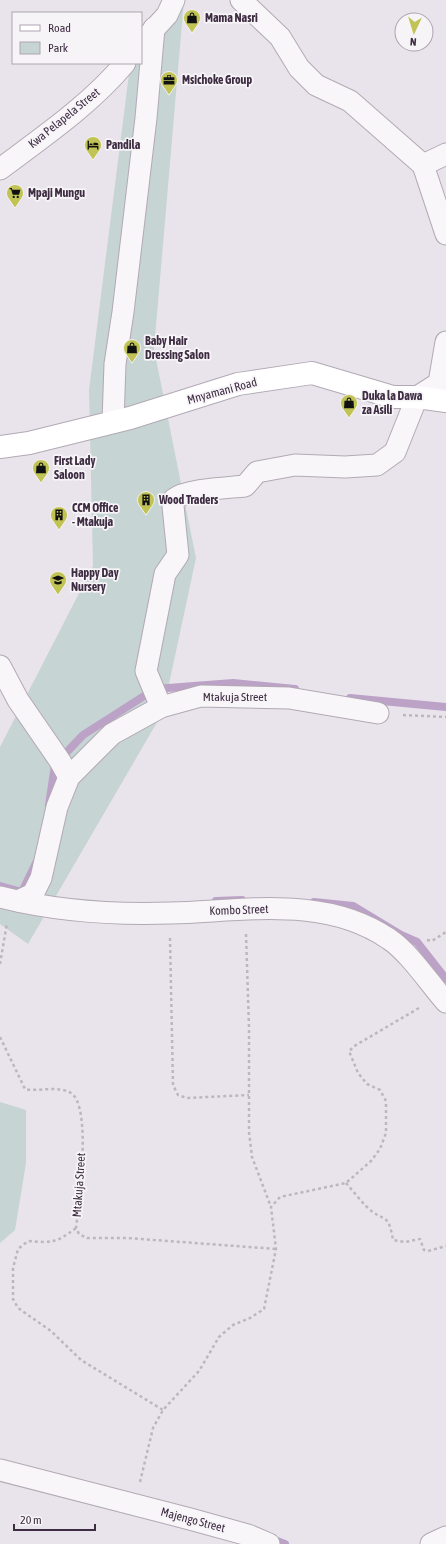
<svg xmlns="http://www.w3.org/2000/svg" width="446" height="1544" viewBox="0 0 446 1544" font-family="'Asap Condensed',sans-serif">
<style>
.green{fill:#c6d4d3}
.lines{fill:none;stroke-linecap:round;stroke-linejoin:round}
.stream{stroke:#bca2c7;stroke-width:8}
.street-casing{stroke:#b2a9b5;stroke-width:23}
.secondary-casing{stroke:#b2a9b5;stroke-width:24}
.path{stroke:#bdb6be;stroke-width:2.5;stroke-dasharray:3 3;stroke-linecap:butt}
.street{stroke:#f9f6f9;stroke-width:21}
.secondary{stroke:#fff;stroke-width:22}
.labels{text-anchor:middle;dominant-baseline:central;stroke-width:3.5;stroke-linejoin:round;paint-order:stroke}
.poi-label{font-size:12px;font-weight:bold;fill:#3e2d42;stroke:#f7f4f8;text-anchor:start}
.street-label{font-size:12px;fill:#3e2d42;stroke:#f7f4f8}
</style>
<rect width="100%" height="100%" fill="#e9e4eb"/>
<g class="green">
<polygon points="184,0 154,349 196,558 163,712 28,944 0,924 0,747 93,566 89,390 130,66 132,63 141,63 141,45"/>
<polygon points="0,1102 26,1110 26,1163 15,1230 0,1243"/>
</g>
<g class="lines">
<g class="stream">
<polyline points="350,698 446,707"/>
<polyline points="63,756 83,735 155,689 233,683 295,689"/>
<polyline points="49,805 55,765 53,762"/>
<polyline points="0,886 22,892 36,863"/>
<polyline points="216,901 242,900"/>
<polyline points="314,902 353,906 401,935 417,942 446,979"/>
<polyline points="269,1538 285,1544"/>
</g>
<defs>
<g id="street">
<polyline points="241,0 280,37 299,68 316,85 350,101 423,165 446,234"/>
<polyline points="145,39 167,15 174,0"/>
<polyline points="423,165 446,154"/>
<path d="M0,169C43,137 91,104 125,63"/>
<polyline points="113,422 115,364 123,312 146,118 154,28"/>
<polyline points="0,666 18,700 60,761 69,777"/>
<path d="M161,707L146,671L165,574L178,555L173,506L174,499C188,489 227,488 245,486L257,472L295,465L345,467L377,465L395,452L417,397L439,383L446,342"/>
<path d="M0,897C55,911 114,915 171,913C244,911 325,895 389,939C409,952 430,984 446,1002"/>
<polyline points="18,901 33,894 41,878 57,807 69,777 112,734 161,707 201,696 289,698 378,713"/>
<polyline points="0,1470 190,1519 248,1535 269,1544"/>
<polyline points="431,1544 446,1537"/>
</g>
<polyline id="secondary" points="0,447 29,443 130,418 238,384 312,373 393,397 417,397 446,401"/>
</defs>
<use href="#street" class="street-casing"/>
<use href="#secondary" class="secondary-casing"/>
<g class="path">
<polyline points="403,715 446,717"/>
<polyline points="246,934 249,1028 249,1132 252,1157 271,1207"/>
<polyline points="170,938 173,1085 178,1095 187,1098 249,1095"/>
<polyline points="427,940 432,941 446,932"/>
<polyline points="0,964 7,923"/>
<path d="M0,1037L25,1089C39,1092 57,1085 71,1093C92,1106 79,1204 76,1228L79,1234L87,1238H127L276,1249"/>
<path d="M346,1183C353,1191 360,1200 367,1207C385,1224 388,1211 393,1240L405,1242L420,1239L424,1250L428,1251L446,1246"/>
<path d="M76,1228C56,1243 52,1243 28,1241L18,1249L13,1268V1299L18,1308L51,1331L81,1360L163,1410"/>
<polyline points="140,1482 153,1428 163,1410 199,1371 219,1337 233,1325 250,1318 264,1309 276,1249 271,1207 280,1197 346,1183 371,1161 380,1149 386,1133 386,1101 380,1090 367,1084 358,1073 349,1051 356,1045 419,1008"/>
</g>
<use href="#street" class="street"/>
<use href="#secondary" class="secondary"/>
</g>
<defs>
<symbol id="shop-pin" viewBox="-11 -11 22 30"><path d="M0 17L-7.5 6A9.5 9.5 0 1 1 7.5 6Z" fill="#c1c455" stroke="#f7f4f8"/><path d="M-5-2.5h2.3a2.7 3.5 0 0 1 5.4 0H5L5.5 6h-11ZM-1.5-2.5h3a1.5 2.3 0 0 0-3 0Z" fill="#111"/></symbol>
<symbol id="office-pin" viewBox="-11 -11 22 30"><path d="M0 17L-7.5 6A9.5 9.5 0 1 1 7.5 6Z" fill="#c1c455" stroke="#f7f4f8"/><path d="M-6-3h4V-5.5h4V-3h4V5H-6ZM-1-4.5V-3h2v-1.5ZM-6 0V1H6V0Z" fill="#111"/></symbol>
<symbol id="hotel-pin" viewBox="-11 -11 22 30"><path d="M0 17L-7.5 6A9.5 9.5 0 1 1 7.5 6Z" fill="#c1c455" stroke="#f7f4f8"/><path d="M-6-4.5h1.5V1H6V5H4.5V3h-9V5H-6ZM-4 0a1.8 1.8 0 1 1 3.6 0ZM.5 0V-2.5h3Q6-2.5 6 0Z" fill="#111"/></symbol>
<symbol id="supermarket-pin" viewBox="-11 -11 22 30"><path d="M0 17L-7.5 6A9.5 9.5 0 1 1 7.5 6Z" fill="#c1c455" stroke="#f7f4f8"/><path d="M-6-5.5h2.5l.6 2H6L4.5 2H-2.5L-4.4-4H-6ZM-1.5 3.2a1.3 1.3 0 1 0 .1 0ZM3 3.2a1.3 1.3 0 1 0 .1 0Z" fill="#111"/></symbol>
<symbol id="building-pin" viewBox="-11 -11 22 30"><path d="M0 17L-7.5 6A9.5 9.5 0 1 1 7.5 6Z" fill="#c1c455" stroke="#f7f4f8"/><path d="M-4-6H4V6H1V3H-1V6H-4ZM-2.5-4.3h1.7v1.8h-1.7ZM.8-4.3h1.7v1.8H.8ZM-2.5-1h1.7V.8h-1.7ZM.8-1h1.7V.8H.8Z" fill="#111"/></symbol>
<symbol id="school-pin" viewBox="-11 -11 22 30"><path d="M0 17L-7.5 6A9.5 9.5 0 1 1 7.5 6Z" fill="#c1c455" stroke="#f7f4f8"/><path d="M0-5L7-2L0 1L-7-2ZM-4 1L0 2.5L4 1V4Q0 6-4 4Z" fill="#111"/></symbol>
</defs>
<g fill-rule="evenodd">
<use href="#shop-pin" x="182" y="8" width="20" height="27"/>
<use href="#office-pin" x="159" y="70" width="20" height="27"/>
<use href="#hotel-pin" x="83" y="135" width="20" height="27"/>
<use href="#supermarket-pin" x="5" y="183" width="20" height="27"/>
<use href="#shop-pin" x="122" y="338" width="20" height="27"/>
<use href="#shop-pin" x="339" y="393" width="20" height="27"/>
<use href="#shop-pin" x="31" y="458" width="20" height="27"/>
<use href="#building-pin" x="136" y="490" width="20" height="27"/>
<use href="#building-pin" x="49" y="505" width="20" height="27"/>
<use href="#school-pin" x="48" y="570" width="20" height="27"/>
</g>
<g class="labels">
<g class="poi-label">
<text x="205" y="18">Mama Nasri</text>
<text x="182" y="80">Msichoke Group</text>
<text x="106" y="145">Pandila</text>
<text x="28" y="193">Mpaji Mungu</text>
<text x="145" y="341">Baby Hair<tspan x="145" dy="14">Dressing Salon</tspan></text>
<text x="362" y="396">Duka la Dawa<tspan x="362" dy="14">za Asili</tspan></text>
<text x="54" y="461">First Lady<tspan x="54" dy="14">Saloon</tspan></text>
<text x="159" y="500">Wood Traders</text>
<text x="72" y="508">CCM Office<tspan x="72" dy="14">- Mtakuja</tspan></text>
<text x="71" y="573">Happy Day<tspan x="71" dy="14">Nursery</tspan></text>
</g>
<g class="street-label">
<text transform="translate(64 118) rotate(-39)">Kwa Pelapela Street</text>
<text transform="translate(222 391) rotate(-15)">Mnyamani Road</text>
<text x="235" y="697">Mtakuja Street</text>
<text transform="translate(239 910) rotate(-2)">Kombo Street</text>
<text transform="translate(79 1185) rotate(-86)">Mtakuja Street</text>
<text transform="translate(193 1520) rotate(15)">Majengo Street</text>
</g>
</g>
<rect x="12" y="12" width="130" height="52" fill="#f7f4f8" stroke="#ada4af"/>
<rect x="20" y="25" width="20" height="6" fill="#ffffff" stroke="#ada4af"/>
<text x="48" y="32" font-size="12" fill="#3e2d42">Road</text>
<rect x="20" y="42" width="20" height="12" fill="#c6d4d3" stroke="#ada4af"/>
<text x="48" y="52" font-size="12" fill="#3e2d42">Park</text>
<g transform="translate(414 32) rotate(184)"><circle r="19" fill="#f7f4f8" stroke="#ada4af"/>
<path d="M0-3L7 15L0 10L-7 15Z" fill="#c1c455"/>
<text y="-6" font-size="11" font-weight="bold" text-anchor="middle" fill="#3e2d42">N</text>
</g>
<path d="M14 1524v6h81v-6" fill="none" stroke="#3e2d42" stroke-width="2"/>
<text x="20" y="1524" font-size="12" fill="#3e2d42" stroke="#f7f4f8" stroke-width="3" paint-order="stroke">20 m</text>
</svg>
